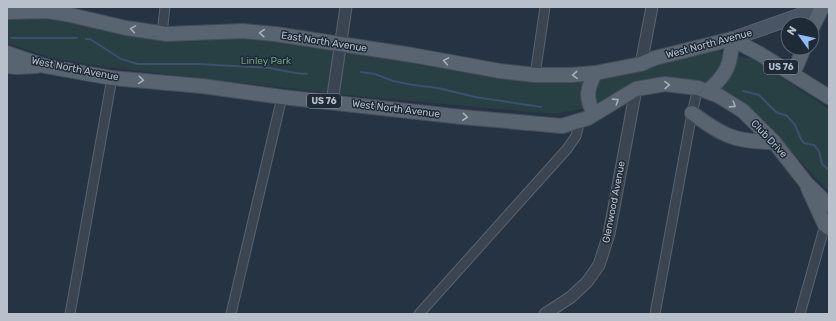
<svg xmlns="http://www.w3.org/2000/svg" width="836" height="321" viewBox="0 0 836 321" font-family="Rubik,sans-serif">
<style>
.green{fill:#284043}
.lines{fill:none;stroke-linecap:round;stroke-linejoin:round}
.stream{stroke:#3c516a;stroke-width:2}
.minor-casing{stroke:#59636f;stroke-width:11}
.tertiary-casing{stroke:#59636f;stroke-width:13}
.secondary-casing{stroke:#59636f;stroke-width:15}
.primary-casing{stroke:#444e5b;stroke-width:16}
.minor{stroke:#3b4552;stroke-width:9}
.tertiary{stroke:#3b4552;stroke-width:11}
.secondary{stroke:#495465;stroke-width:13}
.primary{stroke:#596471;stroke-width:14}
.oneway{stroke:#a5aeba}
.labels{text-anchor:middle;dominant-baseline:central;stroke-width:3;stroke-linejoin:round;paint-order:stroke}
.shield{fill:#1f2a37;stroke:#8a939f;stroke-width:1}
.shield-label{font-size:9px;font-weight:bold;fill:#b8c0cc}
.street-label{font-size:10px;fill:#b8c0cc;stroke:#1f2a37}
.park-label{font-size:10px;fill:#6f9c78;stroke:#1f2a37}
</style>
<rect width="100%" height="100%" fill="#263342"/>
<g class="green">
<polygon points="27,18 65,19 110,31 154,40 245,35 583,78 584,108 554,114 347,95 105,67 52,58 7,43 7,19"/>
<path d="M708,51C716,51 722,49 725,58L722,67L706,84L694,82L596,107L593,98L598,78L643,70Z"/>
<polygon points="737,56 754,59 829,109 829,192 755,113 717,87"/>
</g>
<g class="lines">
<g class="stream">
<polyline points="11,38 77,38"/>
<polyline points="86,39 90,39 121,59 138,64 199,64 270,68 295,73 307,74"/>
<polyline points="361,72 375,74 393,81 413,85 438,88 475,97 541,107"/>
<polyline points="743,91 759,95 776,112 787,116 795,125 801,139 804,143 814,145 819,151 822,164 829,170"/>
</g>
<defs>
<g id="minor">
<polyline points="162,34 165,7"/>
<polyline points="535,75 545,7"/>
<polyline points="70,314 112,78"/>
<polyline points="231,314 282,97"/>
<polyline points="419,314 567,149 576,136 580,120"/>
<polyline points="655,314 692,113 698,88"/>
<polyline points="800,314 825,225"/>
</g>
<g id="tertiary">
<polyline points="641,64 652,7"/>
<polyline points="332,102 346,7"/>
<polyline points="545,314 571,297 587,282 599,265 609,234 636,89"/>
</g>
<polyline id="secondary" points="732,39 823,7"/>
<g id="primary">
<polyline points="7,12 47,11 66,14 126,28 167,34 243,31 275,34 412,55 500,71 535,75 571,75 595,73 641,64 655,58 732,39"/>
<polyline points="812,28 822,8"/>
<polyline points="732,39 760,54 829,97"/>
<polyline points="7,53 45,66 112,78 202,86 282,97 462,117 562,126 588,118 636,89 665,84 698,88 719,96 743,111 774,142 807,184 829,205"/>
<polyline points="7,66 16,67 37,66"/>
<polyline points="793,74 804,48"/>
<path d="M708,91C727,74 731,65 732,39"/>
<path d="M692,113C723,136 735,142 774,142"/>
<path d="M594,114C585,97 587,90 595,73"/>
<polyline points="808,188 825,225 829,228"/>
</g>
</defs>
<use href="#minor" class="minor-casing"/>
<use href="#tertiary" class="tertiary-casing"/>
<use href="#secondary" class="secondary-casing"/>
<use href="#primary" class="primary-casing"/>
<use href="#minor" class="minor"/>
<use href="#tertiary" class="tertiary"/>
<use href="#secondary" class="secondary"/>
<use href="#primary" class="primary"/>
</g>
<defs><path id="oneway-chevron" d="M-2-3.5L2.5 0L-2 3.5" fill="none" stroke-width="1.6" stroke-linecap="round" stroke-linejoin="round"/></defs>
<g class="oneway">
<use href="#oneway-chevron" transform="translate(133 29) rotate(-171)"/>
<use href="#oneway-chevron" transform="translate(262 33) rotate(-176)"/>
<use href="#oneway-chevron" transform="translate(446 61) rotate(-170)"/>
<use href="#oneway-chevron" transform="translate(575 75) rotate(177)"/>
<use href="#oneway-chevron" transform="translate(141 80) rotate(5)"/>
<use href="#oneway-chevron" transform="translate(667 85) rotate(-1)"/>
<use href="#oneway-chevron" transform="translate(616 101) rotate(-33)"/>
<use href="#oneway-chevron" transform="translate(733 105) rotate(33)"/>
<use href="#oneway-chevron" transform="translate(465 117) rotate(6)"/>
</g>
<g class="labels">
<g class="shield">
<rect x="764" y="60" width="34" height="14" rx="3"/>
<rect x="307" y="94" width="34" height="14" rx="3"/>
</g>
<g class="shield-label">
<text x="781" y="67">US 76</text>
<text x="324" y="101">US 76</text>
</g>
<g class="street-label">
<text transform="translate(324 42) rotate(9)">East North Avenue</text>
<text transform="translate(709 44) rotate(-15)">West North Avenue</text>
<text transform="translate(75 69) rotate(11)">West North Avenue</text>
<text transform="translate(396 109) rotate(7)">West North Avenue</text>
<text transform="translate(769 139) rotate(47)">Club Drive</text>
<text transform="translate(614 202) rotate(-79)">Glenwood Avenue</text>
</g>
<g class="park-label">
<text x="266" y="61">Linley Park</text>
</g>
</g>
<rect width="836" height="321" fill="none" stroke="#b8c0cc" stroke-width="16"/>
<g transform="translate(800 36) rotate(303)"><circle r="19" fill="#1f2a37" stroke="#5c6673"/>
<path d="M0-3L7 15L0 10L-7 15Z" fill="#90baf8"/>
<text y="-6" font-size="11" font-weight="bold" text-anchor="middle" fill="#b8c0cc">N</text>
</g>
</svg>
